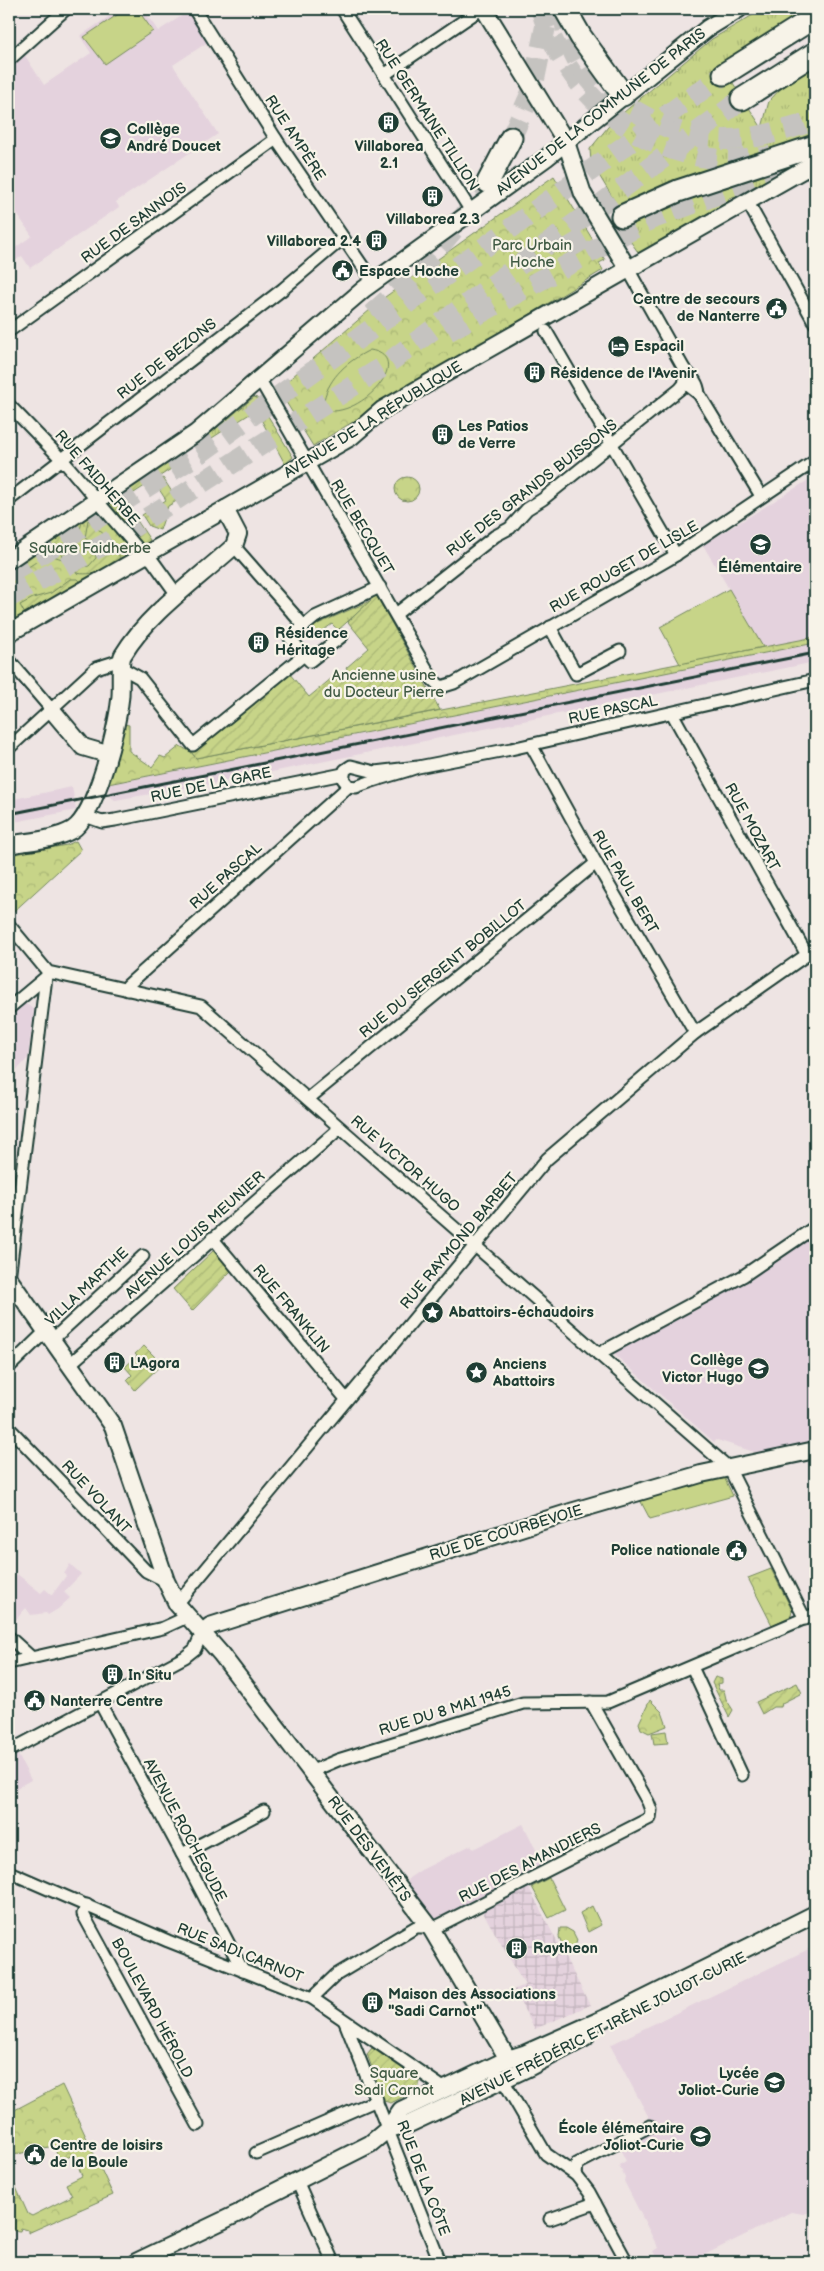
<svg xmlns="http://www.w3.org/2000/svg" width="824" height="2271" viewBox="0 0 824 2271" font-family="'Balsamiq Sans',sans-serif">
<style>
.built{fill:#e4d2dd}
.industrial{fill:url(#industrial-grid)}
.grass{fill:url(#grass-tufts);stroke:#73885e}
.forest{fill:url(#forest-crowns);stroke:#73885e}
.garden{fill:url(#garden-furrows);stroke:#73885e}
.pitch{fill:#c7d488;stroke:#73885e}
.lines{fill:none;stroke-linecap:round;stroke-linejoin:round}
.highway-tunnel{stroke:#c5c3c0;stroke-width:21;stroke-dasharray:21 11;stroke-linecap:butt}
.street-casing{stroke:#1f3d34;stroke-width:15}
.secondary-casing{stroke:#1f3d34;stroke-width:20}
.highway-casing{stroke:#1f3d34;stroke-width:25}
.street{stroke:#f7f3e8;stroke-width:11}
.secondary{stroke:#f7f3e8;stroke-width:16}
.highway{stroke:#f7f3e8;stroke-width:21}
.rail{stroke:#1f3d34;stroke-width:3}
.labels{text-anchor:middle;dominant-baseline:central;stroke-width:4.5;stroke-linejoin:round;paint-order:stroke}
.street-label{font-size:15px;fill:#1f3d34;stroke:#f7f3e8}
.poi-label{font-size:15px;font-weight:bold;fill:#1f3d34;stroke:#f7f3e8;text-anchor:start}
.park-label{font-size:15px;fill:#415b45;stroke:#f7f3e8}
</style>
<defs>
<pattern id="industrial-grid" width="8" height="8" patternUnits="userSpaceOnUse" patternTransform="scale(1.25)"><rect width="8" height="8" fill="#e4d2dd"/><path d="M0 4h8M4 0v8" fill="none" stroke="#c3b5be"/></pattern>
<pattern id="grass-tufts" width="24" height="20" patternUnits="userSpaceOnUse" patternTransform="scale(1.25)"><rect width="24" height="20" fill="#c7d488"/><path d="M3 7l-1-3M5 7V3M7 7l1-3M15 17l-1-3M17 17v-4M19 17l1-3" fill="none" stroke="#aab776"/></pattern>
<pattern id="forest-crowns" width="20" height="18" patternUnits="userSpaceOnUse" patternTransform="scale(1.25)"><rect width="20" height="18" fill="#c7d488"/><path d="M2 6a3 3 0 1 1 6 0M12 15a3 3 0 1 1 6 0" fill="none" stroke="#aab776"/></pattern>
<pattern id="garden-furrows" width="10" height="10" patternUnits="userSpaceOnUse" patternTransform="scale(1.25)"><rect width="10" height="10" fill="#c7d488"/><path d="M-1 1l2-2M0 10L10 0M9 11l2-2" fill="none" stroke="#aab776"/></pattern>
</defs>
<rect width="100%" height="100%" fill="#eee4e3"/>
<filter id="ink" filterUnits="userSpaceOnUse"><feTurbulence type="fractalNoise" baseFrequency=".02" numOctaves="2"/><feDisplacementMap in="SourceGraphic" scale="10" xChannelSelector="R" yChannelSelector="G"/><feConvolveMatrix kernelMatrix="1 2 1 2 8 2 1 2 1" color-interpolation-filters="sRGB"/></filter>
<g filter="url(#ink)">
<g class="built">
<polygon points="120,9 143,9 158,31 188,12 208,42 173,65 218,134 116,202 119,207 30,268 22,256 9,265 9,252 32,236 9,202 17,196 9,185 9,68 24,54 44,85 91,53 80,36"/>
<polygon points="815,476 815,637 680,664 660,627 729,589 703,545"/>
<polygon points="815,643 815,662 222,782 115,800 111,797 108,784"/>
<polygon points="72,787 76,810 9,823 9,800"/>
<polygon points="24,1003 34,1009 28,1058 9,1079 9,1017"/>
<polygon points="815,1235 815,1441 757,1453 717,1440 714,1442 615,1355 615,1350 746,1283"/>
<polygon points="70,1564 81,1574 64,1592 70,1598 58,1609 48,1615 46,1613 31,1615 26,1608 12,1624 9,1621 9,1585 17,1574 41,1593 45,1589 52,1595 66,1576 64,1574"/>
<polygon points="17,1753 31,1780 11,1791 12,1805 9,1806 9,1758"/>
<polygon points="523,1824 543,1864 436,1919 433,1918 407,1884 409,1878 421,1870 471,1845 473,1849"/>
<polygon points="815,1946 815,2211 803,2214 791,2212 690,2262 659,2262 653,2251 658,2248 624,2181 625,2178 619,2165 626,2161 619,2147 654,2127 610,2045"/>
</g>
<polygon class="industrial" points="528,1886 590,2005 535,2029 513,1990 525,1985 481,1909"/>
<g class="grass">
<polygon points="763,9 808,9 722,66 762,128 769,101 785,84 815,66 815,143 654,211 802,163 746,196 742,194 729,198 727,207 640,255 612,215 620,210 591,162 590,149 612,122 712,39"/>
<polygon points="254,397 257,398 293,457 285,464 256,410 204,443 206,437"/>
<polygon points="372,600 338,630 332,624 318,634 311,627"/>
</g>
<g class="forest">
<polygon points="554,176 605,260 599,263 603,270 313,446 278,389 385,297"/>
<circle cx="407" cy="489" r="12"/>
<polygon points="96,509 101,512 133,554 9,628 9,566"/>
<polygon points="815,637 815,643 108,784 124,724 129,725 129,751 152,767 160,756 165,758 180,746 191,752 196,758"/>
<polygon points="76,841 81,850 11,914 9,911 9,855 67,845"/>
<polygon points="771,1569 792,1610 791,1616 772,1625 748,1578"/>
<polygon points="650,1700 662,1712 667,1726 649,1733 641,1729 639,1723"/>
<polygon points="666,1731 668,1743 654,1744 652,1733"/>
<polygon points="592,1906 601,1925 588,1932 580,1913"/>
<polygon points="560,1928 566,1928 573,1932 577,1940 575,1947 564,1948 559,1937"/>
<polygon points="62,2085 113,2195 28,2233 28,2230 21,2228 20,2231 9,2230 9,2172 28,2214 32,2216 72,2196 66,2184 82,2176 74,2155 60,2160 53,2146 9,2156 9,2113"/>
</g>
<g class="garden">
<polygon points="165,461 171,469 120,502 132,521 136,519 150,540 143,546 109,502"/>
<polygon points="163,478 172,492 179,488 182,494 180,499 168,506 160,530 149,526 142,515 166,500 155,483"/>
<path d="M84,515L79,533L72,536L64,543L62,559C43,552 44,558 28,567C22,570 15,571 9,575V566Z"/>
<path d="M88,520L108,538L120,557C113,571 90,576 76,573L77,568L89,566L96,558L95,546L85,538Z"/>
<polygon points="70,579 78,579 85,586 27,618 20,605 33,598 51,593"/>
<polygon points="376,595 440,710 196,758 191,752 289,673 309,697 332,678 335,681 348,671 346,668 369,648 348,622"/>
<polygon points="214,1250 232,1270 192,1311 173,1289"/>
<polygon points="144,1346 162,1364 135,1390 127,1380 132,1375 125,1367 137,1356 135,1354"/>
<polygon points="715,1677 722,1679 722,1683 717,1684 719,1690 724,1690 726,1699 733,1710 729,1717 712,1683"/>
<polygon points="797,1683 802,1693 782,1703 781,1707 773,1707 762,1714 756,1702"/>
<polygon points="372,2048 419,2080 419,2089 391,2103 384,2101 367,2054"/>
</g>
<g class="pitch">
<polygon points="126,9 137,9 153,31 105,64 84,37"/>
<path d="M370,350C414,357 366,413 330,411L324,400C329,377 349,360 370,350Z"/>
<polygon points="729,589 763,647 680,664 660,627"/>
<polygon points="724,1477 733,1496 650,1519 640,1500"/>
<polygon points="549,1878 565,1910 549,1918 532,1887"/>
</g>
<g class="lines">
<g class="highway-tunnel">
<path d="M541,9C569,107 668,177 771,156"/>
<path d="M565,9C565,17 565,27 567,35C573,58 591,85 609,98C617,104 628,107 637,112C684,139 722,147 776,132C790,128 803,126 815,118"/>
<polyline points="511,138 532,91 546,24"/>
<polyline points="567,249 622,216"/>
<path d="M372,314C413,278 459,228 488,182"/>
<polyline points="448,331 649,220 716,195 801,169"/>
<polyline points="9,574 203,451 724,74"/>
<polyline points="9,597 116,538 384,366 742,99"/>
</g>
<defs>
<g id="street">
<polyline points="194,9 276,139 374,283"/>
<polyline points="342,9 471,211"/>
<polyline points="9,60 66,9"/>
<polyline points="384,75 481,9"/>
<polyline points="747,201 815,323"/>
<path d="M628,269L684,369C692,377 698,382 699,394"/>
<polyline points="9,331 276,139"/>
<polyline points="546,331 676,555"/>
<polyline points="684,369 685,383 699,394 761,496"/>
<polyline points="260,380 433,680 441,687 454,683 671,558 815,461"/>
<polyline points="9,405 66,464 140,551 152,560 178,596"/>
<polyline points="9,500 283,289 342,239"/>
<polyline points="234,546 304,626"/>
<polyline points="396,614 495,536 510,528 527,509 543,499 680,389 685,383"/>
<polyline points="550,627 576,674 620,651"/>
<polyline points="304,655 310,661 342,636"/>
<polyline points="9,660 51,709"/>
<polyline points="122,668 140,678 193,745 304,655 290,638 315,617 380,587"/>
<polyline points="672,713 807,955"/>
<polyline points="531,745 596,863 695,1033"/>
<polyline points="9,748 96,668 121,660"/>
<path d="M418,767C398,774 375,779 356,787L349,786L343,779L345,770L351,766L375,772L418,767L511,749L815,680"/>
<polyline points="85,816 102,822 115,820 343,774"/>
<polyline points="9,925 48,972 201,1006 729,1468 805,1619"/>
<polyline points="127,990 128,985 349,786"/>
<polyline points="9,1008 46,977 48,973"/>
<polyline points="308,1099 596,863"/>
<polyline points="212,1238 346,1399"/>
<polyline points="9,1279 46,977"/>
<polyline points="52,1340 143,1256"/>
<polyline points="598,1354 743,1276 815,1227"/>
<polyline points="70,1364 340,1128"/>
<polyline points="9,1367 46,1331"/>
<polyline points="9,1428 146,1571 166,1581"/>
<polyline points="177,1604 547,1159 695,1033 815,949"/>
<polyline points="9,1637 32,1658"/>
<polyline points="9,1663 163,1628 187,1617"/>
<polyline points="692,1667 742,1775"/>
<polyline points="100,1703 182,1854 243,1971"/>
<polyline points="9,1751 185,1657 195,1649 202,1633"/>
<polyline points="310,1772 338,1760 523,1703 608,1702 815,1614"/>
<polyline points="182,1854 264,1811"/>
<polyline points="9,1872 168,1941 312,1998 445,2089"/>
<polyline points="87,1905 83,1914 198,2125"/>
<polyline points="312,1998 336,1975 416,1927 436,1927 650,1818 651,1810 648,1802 591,1702"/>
<polyline points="345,2022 440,2262"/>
<polyline points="489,2068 503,2080 546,2154 576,2175 589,2192 627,2262"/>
<polyline points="256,2153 377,2100"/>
<polyline points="576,2175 577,2164 650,2126"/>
<polyline points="297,2181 333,2262"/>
<polyline points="550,2219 595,2203"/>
</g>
<g id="secondary">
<polyline points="484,9 566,142 583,194 628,269"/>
<polyline points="9,560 196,433 364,289 546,158 708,28 739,9"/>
<polyline points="9,633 351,437 382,410 439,377 815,163"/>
<polyline points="51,709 83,747 107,754"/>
<path d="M9,845C29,841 54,840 72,830C96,816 117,728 120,700C122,690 119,662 123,655C148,613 198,579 234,546L238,534L225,509"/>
<polyline points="9,1279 113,1426 166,1581 177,1604 221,1654 432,1930 508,2059"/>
<polyline points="202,1633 210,1626 574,1511 701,1474 815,1450"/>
<polyline points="388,2129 409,2124 530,2067 585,2038"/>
<polyline points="136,2262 245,2210 257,2201 370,2144 388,2129 401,2110 508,2059 524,2054 614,2014 815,1914"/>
</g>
<g id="highway">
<polyline points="565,9 581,37 623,95"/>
<polyline points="724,74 815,17"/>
<polyline points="742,99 815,53"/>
<polyline points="488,182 511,138"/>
<polyline points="622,216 678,191 815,146"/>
</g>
</defs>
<use href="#street" class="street-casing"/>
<use href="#secondary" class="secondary-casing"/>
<use href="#highway" class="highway-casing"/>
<use href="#street" class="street"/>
<use href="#secondary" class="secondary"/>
<use href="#highway" class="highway"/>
<polyline class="rail" points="9,814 815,653"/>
</g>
</g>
<defs>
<symbol id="building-disc" viewBox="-11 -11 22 22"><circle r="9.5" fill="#1f3d34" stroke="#f7f3e8"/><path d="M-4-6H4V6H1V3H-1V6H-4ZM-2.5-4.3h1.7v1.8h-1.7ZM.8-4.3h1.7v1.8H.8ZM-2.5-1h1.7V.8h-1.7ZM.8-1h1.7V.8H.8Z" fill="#fff"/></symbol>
<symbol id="school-disc" viewBox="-11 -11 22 22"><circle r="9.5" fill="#1f3d34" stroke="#f7f3e8"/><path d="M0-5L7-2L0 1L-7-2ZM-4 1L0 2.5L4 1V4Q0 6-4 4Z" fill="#fff"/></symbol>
<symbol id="civic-disc" viewBox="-11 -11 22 22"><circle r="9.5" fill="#1f3d34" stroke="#f7f3e8"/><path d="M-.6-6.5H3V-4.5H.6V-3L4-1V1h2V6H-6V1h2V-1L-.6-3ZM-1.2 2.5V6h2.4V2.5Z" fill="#fff"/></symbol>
<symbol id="hotel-disc" viewBox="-11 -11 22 22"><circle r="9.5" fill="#1f3d34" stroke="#f7f3e8"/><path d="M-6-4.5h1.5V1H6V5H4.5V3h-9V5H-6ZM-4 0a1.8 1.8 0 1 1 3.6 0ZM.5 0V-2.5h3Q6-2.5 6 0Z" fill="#fff"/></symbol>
<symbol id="sight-disc" viewBox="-11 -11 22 22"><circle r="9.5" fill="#1f3d34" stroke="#f7f3e8"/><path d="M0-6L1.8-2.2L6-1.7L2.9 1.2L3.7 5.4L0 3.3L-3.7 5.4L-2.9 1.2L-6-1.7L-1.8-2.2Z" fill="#fff"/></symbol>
</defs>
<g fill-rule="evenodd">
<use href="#building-disc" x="376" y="110" width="25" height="25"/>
<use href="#school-disc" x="98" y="126" width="25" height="25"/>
<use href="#building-disc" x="420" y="184" width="25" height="25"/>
<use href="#building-disc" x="364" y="228" width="25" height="25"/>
<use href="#civic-disc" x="330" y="258" width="25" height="25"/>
<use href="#civic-disc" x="764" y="296" width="25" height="25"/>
<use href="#hotel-disc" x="606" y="334" width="25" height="25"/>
<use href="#building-disc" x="522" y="360" width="25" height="25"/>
<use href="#building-disc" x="430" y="422" width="25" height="25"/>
<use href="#school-disc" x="748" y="532" width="25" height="25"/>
<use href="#building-disc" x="246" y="630" width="25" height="25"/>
<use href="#sight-disc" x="420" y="1300" width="25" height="25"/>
<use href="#building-disc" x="102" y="1350" width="25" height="25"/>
<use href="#school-disc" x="746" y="1356" width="25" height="25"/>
<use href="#sight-disc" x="464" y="1360" width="25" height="25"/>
<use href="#civic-disc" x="724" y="1538" width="25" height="25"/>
<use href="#building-disc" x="100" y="1662" width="25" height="25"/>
<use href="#civic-disc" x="22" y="1688" width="25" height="25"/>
<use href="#building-disc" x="504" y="1936" width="25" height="25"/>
<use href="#building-disc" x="360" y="1990" width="25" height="25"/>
<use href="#school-disc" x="762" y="2070" width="25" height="25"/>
<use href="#school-disc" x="688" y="2124" width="25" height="25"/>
<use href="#civic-disc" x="22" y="2142" width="25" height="25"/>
</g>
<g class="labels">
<g class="street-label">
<text transform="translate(601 112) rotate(-38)">AVENUE DE LA COMMUNE DE PARIS</text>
<text transform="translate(427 115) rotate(57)">RUE GERMAINE TILLION</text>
<text transform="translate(295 138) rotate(57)">RUE AMPÈRE</text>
<text transform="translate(134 223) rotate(-36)">RUE DE SANNOIS</text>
<text transform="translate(167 359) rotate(-38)">RUE DE BEZONS</text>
<text transform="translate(373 420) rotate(-32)">AVENUE DE LA RÉPUBLIQUE</text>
<text transform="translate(97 478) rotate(49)">RUE FAIDHERBE</text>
<text transform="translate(532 488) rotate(-38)">RUE DES GRANDS BUISSONS</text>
<text transform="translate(362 527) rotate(59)">RUE BECQUET</text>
<text transform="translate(624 567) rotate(-30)">RUE ROUGET DE LISLE</text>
<text transform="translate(613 710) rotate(-12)">RUE PASCAL</text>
<text transform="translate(211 785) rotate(-12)">RUE DE LA GARE</text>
<text transform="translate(752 827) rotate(61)">RUE MOZART</text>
<text transform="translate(226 876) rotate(-42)">RUE PASCAL</text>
<text transform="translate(625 882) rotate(60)">RUE PAUL BERT</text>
<text transform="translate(443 969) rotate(-39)">RUE DU SERGENT BOBILLOT</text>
<text transform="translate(405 1164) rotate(41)">RUE VICTOR HUGO</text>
<text transform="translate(195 1235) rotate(-42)">AVENUE LOUIS MEUNIER</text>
<text transform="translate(459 1241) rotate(-50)">RUE RAYMOND BARBET</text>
<text transform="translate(87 1287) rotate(-43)">VILLA MARTHE</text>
<text transform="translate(291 1309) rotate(50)">RUE FRANKLIN</text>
<text transform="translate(96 1497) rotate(47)">RUE VOLANT</text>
<text transform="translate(506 1533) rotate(-17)">RUE DE COURBEVOIE</text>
<text transform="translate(445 1711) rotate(-17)">RUE DU 8 MAI 1945</text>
<text transform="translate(185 1830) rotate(62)">AVENUE ROCHEGUDE</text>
<text transform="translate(369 1849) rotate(53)">RUE DES VENÊTS</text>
<text transform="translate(530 1863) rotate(-27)">RUE DES AMANDIERS</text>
<text transform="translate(240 1953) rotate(22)">RUE SADI CARNOT</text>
<text transform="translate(152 2008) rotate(62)">BOULEVARD HÉROLD</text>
<text transform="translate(603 2029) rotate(-27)">AVENUE FRÉDÉRIC ET IRÈNE JOLIOT-CURIE</text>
<text transform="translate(423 2178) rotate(69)">RUE DE LA CÔTE</text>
</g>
<g class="poi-label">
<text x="127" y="129">Collège<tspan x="127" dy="17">André Doucet</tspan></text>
<text x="389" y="146" text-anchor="middle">Villaborea<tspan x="389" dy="17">2.1</tspan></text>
<text x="433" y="219" text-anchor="middle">Villaborea 2.3</text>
<text x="361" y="241" text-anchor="end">Villaborea 2.4</text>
<text x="359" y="271">Espace Hoche</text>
<text x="760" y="299" text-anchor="end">Centre de secours<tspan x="760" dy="17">de Nanterre</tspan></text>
<text x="634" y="346">Espacil</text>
<text x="550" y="373">Résidence de l'Avenir</text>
<text x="458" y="426">Les Patios<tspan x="458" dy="17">de Verre</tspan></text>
<text x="760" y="567" text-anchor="middle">Élémentaire</text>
<text x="275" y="633">Résidence<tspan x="275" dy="17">Héritage</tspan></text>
<text x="449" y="1312">Abattoirs-échaudoirs</text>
<text x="743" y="1360" text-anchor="end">Collège<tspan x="743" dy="17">Victor Hugo</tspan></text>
<text x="130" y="1363">L'Agora</text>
<text x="493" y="1364">Anciens<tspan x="493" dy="17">Abattoirs</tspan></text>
<text x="720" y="1550" text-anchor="end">Police nationale</text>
<text x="128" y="1675">In Situ</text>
<text x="50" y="1701">Nanterre Centre</text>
<text x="533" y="1948">Raytheon</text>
<text x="388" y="1994">Maison des Associations<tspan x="388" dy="17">"Sadi Carnot"</tspan></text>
<text x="759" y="2073" text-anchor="end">Lycée<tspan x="759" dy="17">Joliot-Curie</tspan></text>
<text x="684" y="2128" text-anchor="end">École élémentaire<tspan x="684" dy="17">Joliot-Curie</tspan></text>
<text x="50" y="2145">Centre de loisirs<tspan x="50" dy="17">de la Boule</tspan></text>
</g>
<g class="park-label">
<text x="532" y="245">Parc Urbain<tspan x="532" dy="17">Hoche</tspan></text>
<text x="90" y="548">Square Faidherbe</text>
<text x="384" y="675">Ancienne usine<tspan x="384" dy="17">du Docteur Pierre</tspan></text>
<text x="394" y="2073">Square<tspan x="394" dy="17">Sadi Carnot</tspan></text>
</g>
</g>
<rect width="824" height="2271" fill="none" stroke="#f7f3e8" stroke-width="30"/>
<rect x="15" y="15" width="794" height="2241" fill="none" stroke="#1f3d34" stroke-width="2" filter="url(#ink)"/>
</svg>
